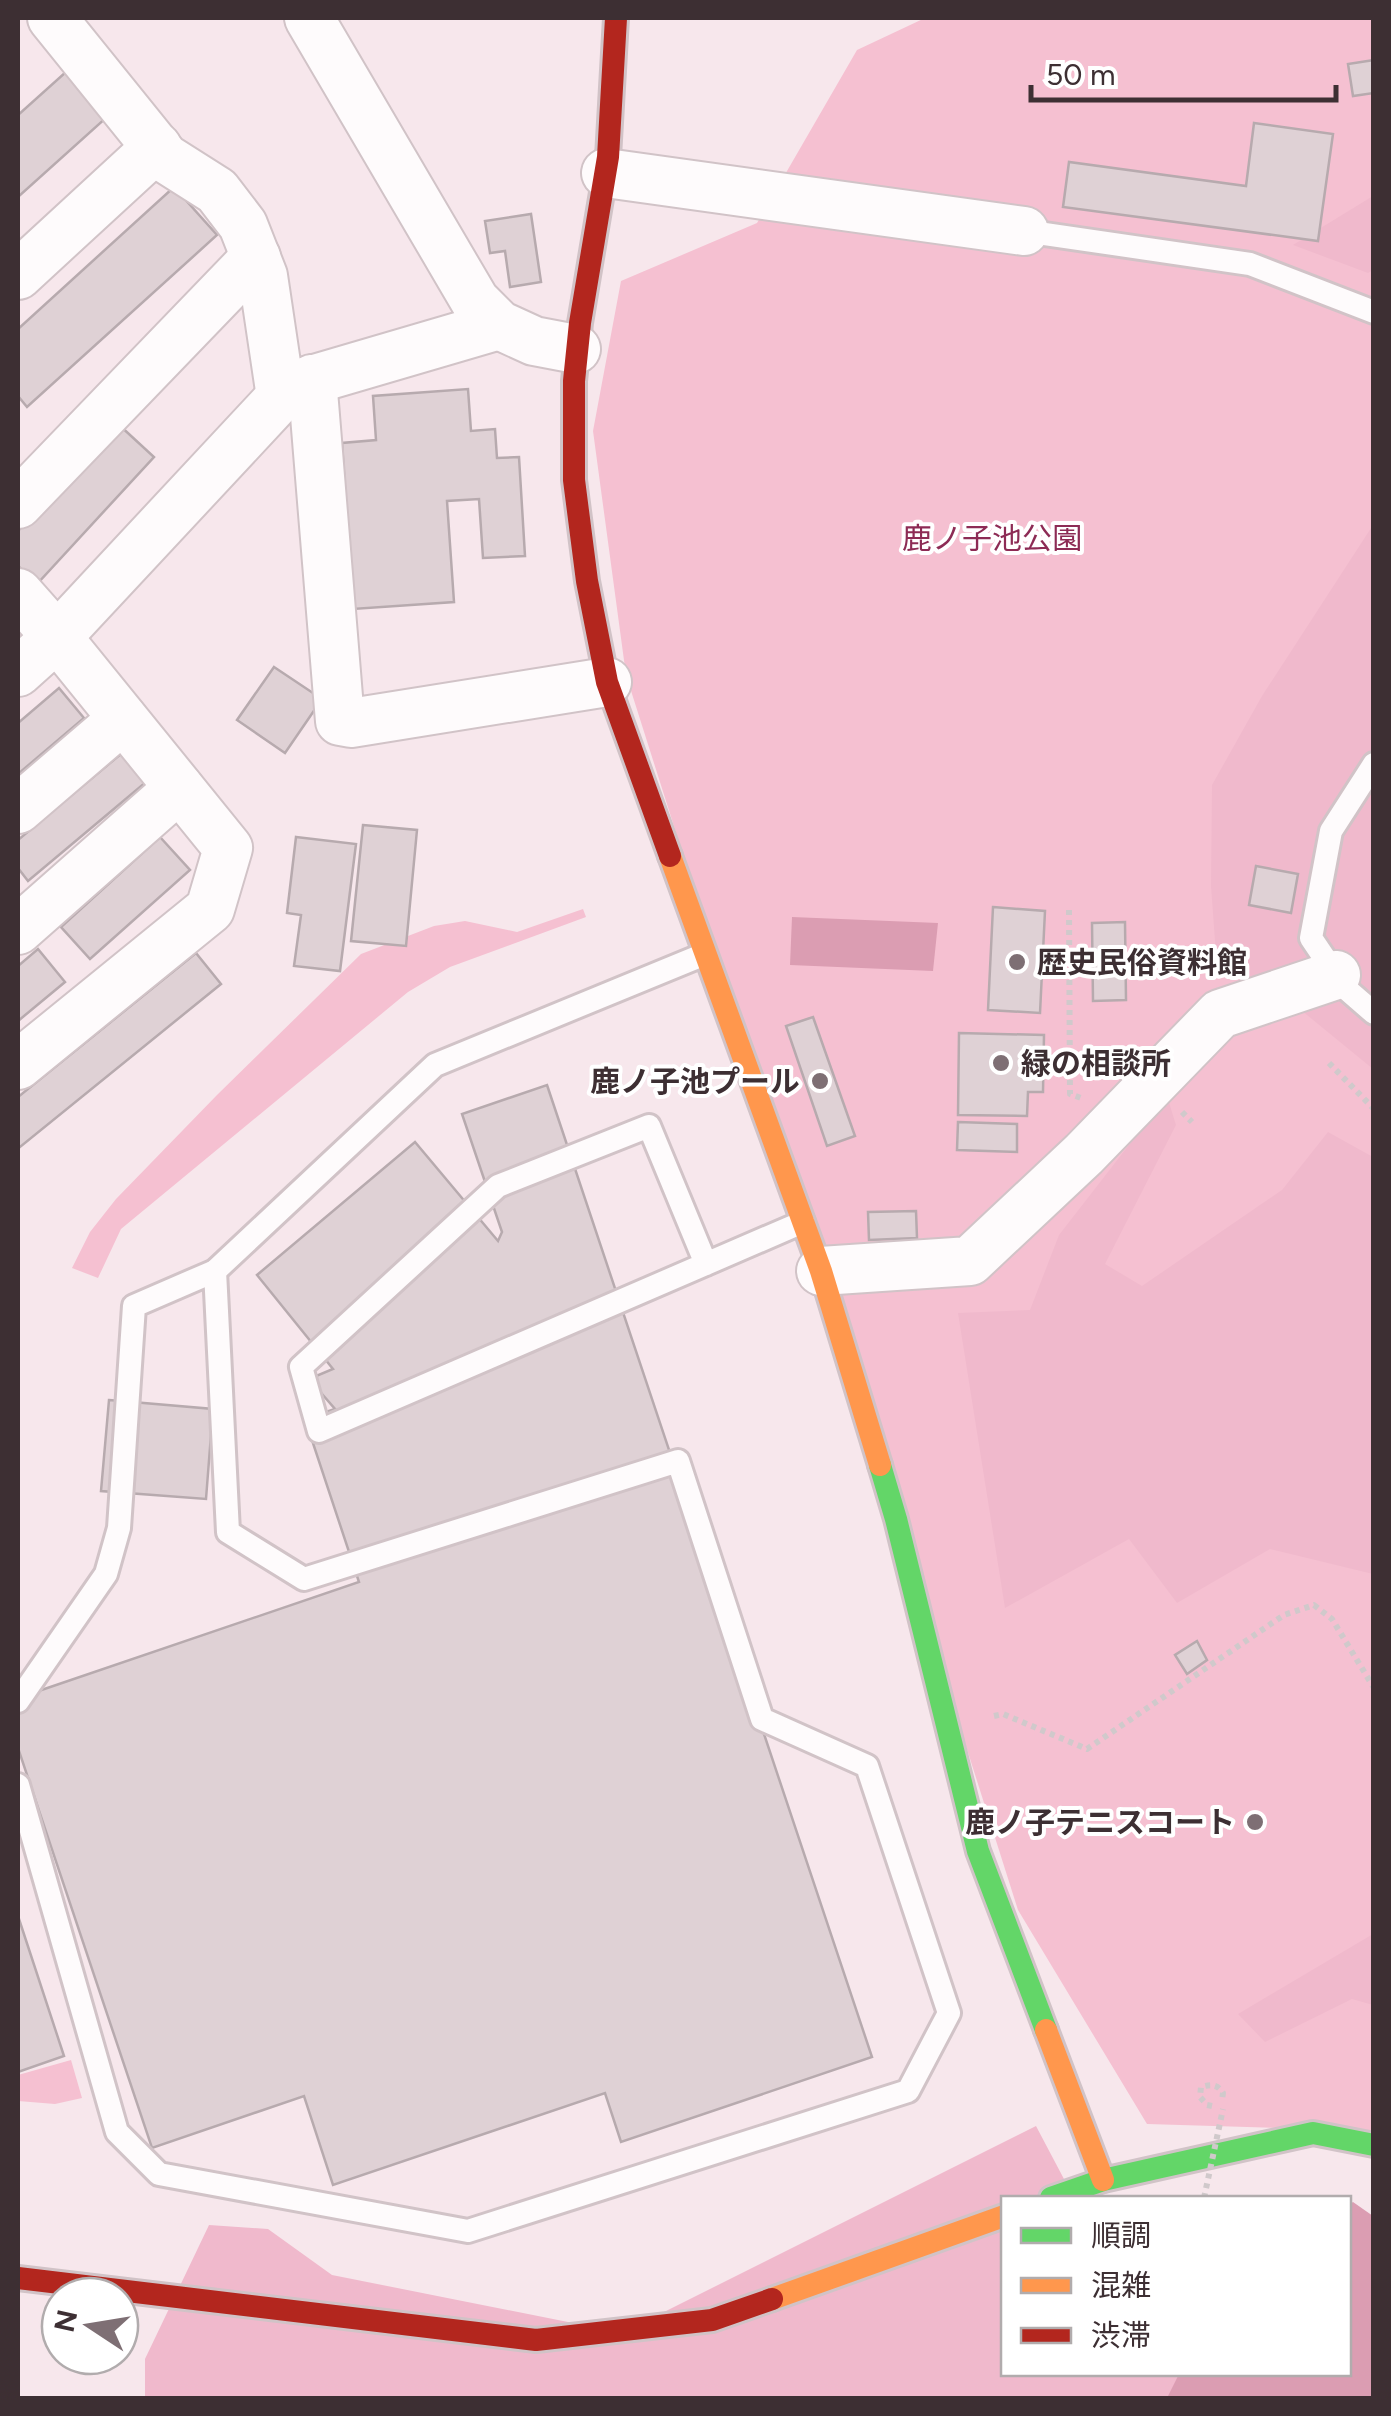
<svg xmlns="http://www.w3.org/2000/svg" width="1391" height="2416" viewBox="0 0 1391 2416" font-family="Figtree,'Noto Sans JP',sans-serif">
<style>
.green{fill:#f5c0d1}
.forest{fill:#f0b9cc}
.water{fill:#db9db2}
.building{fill:#dfd1d5;stroke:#b7aaae;stroke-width:2.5}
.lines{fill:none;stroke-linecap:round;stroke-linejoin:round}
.lane-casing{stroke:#d1c3c7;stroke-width:28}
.street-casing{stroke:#d1c3c7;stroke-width:52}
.fast-casing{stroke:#d1c3c7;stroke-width:28}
.slow-casing{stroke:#d1c3c7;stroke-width:28}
.jam-casing{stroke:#d1c3c7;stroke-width:28}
.path{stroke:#d0c9cb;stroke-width:6;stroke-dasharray:5 5;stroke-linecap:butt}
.lane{stroke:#fefbfc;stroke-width:22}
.street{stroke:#fefbfc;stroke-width:48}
.fast{stroke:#63d668;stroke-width:22}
.slow{stroke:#ff974d;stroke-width:22}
.jam{stroke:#b3261e;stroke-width:22}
.path-bridge{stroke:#d0c9cb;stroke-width:6;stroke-dasharray:5 5;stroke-linecap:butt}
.poi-dot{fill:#7e6f74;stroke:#fff;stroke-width:4}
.labels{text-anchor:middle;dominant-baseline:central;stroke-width:8;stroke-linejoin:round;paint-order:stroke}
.park-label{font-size:30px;fill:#8d2b55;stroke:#fff}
.poi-label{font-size:30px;font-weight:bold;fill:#3d2f33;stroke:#fff;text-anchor:start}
</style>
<rect width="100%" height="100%" fill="#f7e7ec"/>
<g class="green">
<polygon points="925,18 1373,18 1373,2131 1147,2124 1018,1910 626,675 593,431 621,281 757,223 857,50"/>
<polygon points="583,909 586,917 450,967 408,992 121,1229 98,1278 72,1268 90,1232 116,1199 217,1095 361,954 434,926 465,921 517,932"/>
<polygon points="71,2060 82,2098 55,2104 18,2101 18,2075"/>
</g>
<g class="forest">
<polygon points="1373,196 1373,270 1368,273 1293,245"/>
<polygon points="1373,525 1373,1069 1296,1006 1217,968 1211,886 1212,785 1262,696"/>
<polygon points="1167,1096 1176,1125 1105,1264 1142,1286 1282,1190 1328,1132 1373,1157 1373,1574 1270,1549 1177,1603 1129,1539 1005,1608 958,1313 1030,1310 1059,1235"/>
<polygon points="1373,1934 1373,2005 1352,1999 1265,2042 1238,2014"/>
<polygon points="1036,2126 1074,2198 1004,2198 1004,2374 1287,2374 1280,2398 145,2398 145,2359 209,2225 268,2229 332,2275 593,2327 664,2312"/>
</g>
<g class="water">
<polygon points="792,917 938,923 933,971 790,965"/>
<polygon points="1353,2202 1373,2216 1373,2398 1167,2398 1179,2374 1348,2374 1348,2205"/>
</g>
<g class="building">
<polygon points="1374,60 1374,93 1353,96 1348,64"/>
<polygon points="67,71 107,117 18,197 18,115"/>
<polygon points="1254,123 1333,134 1318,241 1063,207 1069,162 1246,186"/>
<polygon points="174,187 217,235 27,407 18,396 18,329"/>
<polygon points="531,214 541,282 510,287 505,251 490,253 485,221"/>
<polygon points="468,389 471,431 495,429 497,458 519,457 525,556 483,558 479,499 447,501 454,602 353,609 342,443 376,440 373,396"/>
<polygon points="117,423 154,457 37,584 18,566 18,531"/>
<polygon points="274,667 322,699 285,753 237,720"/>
<polygon points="59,688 84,718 18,774 18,723"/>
<polygon points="122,753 146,782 28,881 18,868 18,840"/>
<polygon points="363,825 417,830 406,946 351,941"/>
<polygon points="160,837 190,870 90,959 61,927"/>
<polygon points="296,837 356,844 340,971 294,966 301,915 287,913"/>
<polygon points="1256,866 1298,874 1291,913 1249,905"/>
<polygon points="993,907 1045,911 1040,1013 988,1010"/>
<polygon points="1125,922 1126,1000 1093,1001 1092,923"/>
<polygon points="38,949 65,982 18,1021 18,966"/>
<polygon points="196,953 221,984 20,1147 18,1144 18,1097"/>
<polygon points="813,1017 855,1136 827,1146 786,1026"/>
<polygon points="959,1033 1044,1035 1043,1092 1028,1092 1027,1116 958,1115"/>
<polygon points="547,1085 872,2057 621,2142 605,2093 333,2185 304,2096 152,2148 18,1748 18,1698 359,1582 305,1419 335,1409 309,1379 333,1369 257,1275 415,1142 498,1241 502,1232 462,1114"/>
<polygon points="958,1122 1017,1124 1017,1152 957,1150"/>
<polygon points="916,1211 917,1238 869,1240 868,1212"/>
<polygon points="109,1400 213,1409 206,1499 101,1491"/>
<polygon points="1197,1641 1207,1660 1187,1674 1175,1655"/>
<polygon points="18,1916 64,2056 18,2072"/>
</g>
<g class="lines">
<defs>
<g id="lane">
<polyline points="1024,231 1250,264 1374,312"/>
<polyline points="1374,764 1331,831 1311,938 1344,987 1374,1013"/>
<polyline points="706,1264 649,1126 498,1186 301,1367 319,1431 803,1222"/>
<polyline points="18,1701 106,1574 119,1528 134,1306 215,1271 435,1065 705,954"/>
<polyline points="18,1785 117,2132 159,2174 468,2231 908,2091 949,2013 867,1766 762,1719 678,1461 304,1579 228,1532 215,1271"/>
</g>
<g id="street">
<polyline points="52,18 165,158 217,191 243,225 263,276 281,397"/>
<polyline points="309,18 475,301 499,325 534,341 576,349"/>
<polyline points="606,173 1024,231"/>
<polyline points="18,275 157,147"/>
<polyline points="312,379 340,721 351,723 607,682"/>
<polyline points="18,504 256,257"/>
<polyline points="18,593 57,637 228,848 210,909 18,1065"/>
<polyline points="18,672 57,637 291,386 499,325"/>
<polyline points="18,809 123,719"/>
<polyline points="18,930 179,788"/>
<polyline points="821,1271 970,1261 1084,1154 1220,1014 1336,975"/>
</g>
<g id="fast">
<polyline points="880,1465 896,1519 978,1851 1046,2030"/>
<polyline points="1051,2198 1103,2180 1313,2133 1374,2145"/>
</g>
<g id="slow">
<polyline points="670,856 821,1271 880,1465"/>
<polyline points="1046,2030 1103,2180"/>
<polyline points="772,2299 1004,2216"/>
</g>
<g id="jam">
<polyline points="616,18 608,157 580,323 574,381 574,480 587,581 607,682 670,856"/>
<polyline points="18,2278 536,2340 712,2320 772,2299"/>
</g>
</defs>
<use href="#lane" class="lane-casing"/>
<use href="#street" class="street-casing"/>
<use href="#fast" class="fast-casing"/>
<use href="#slow" class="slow-casing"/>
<use href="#jam" class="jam-casing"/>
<g class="path">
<polyline points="1069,910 1070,1094 1081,1098"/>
<polyline points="1329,1063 1374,1109"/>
<polyline points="1182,1112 1192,1122"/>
<polyline points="994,1716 1003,1714 1087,1749 1284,1615 1314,1605 1332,1619 1374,1688"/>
<path d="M1212,2106L1207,2105L1200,2097L1201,2087C1212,2084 1217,2084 1223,2093L1222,2100"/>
</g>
<use href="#lane" class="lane"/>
<use href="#street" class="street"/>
<use href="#fast" class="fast"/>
<use href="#slow" class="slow"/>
<use href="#jam" class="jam"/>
<polyline class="path-bridge" points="1204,2198 1223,2109"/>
</g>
<g class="poi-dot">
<circle cx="1017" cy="962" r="10"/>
<circle cx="1001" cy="1063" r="10"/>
<circle cx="820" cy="1081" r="10"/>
<circle cx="1255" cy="1822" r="10"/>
</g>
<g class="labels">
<g class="park-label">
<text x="992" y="538">鹿ノ子池公園</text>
</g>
<g class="poi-label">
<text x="1037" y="962">歴史民俗資料館</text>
<text x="1021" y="1063">緑の相談所</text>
<text x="800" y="1081" text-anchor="end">鹿ノ子池プール</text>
<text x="1235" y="1822" text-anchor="end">鹿ノ子テニスコート</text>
</g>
</g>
<rect width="1391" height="2416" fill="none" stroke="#3d2f33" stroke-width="40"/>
<rect x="1001" y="2196" width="350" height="180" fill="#ffffff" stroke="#b1acad" stroke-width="2.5"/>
<rect x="1021" y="2228" width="50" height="15" fill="#63d668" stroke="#b1acad" stroke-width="2.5"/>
<text x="1091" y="2246" font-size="30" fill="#3d2f33">順調</text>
<rect x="1021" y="2278" width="50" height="15" fill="#ff974d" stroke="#b1acad" stroke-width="2.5"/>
<text x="1091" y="2296" font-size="30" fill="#3d2f33">混雑</text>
<rect x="1021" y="2328" width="50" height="15" fill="#b3261e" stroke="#b1acad" stroke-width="2.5"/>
<text x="1091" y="2346" font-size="30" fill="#3d2f33">渋滞</text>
<g transform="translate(90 2326) rotate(282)"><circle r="48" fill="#ffffff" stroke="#b1acad" stroke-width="2.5"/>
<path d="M0-8L18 38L0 25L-18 38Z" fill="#7e6f74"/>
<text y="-15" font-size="28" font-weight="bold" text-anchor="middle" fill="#3d2f33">N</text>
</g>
<path d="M1031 85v15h305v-15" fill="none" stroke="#3d2f33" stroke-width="5"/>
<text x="1046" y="85" font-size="30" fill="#3d2f33" stroke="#ffffff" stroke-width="8" paint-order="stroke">50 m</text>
</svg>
